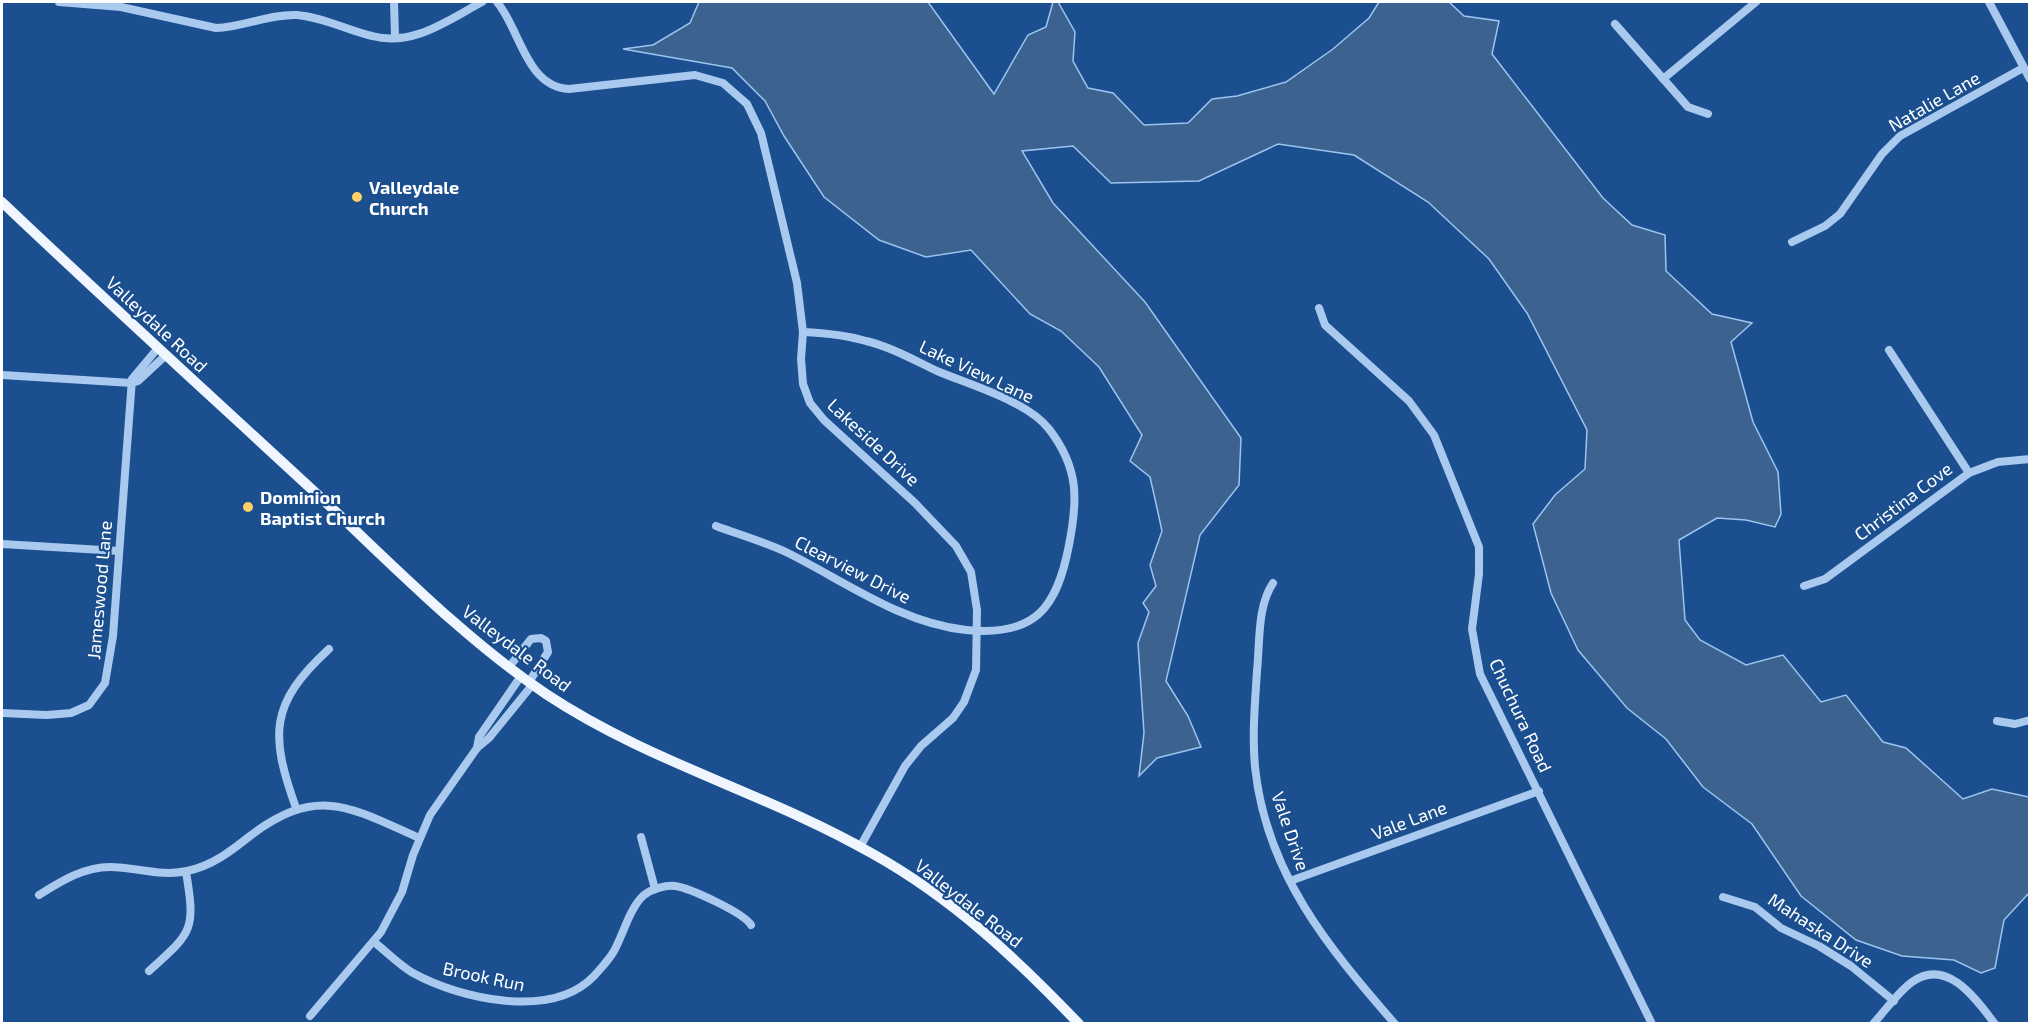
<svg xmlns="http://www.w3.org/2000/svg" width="2031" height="1025" viewBox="0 0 2031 1025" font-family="'Exo 2',sans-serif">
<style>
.water{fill:#3c6290;stroke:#9cc4f0;stroke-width:1.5}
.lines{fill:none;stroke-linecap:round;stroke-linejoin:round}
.minor{stroke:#a9c9ee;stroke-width:8}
.major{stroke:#f0f6ff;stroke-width:10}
.poi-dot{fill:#ffd166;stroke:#1b4f8f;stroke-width:2}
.labels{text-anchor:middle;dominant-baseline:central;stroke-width:4.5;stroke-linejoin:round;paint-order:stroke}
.street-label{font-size:18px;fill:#fff;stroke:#1b4f8f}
.poi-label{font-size:18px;font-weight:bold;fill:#fff;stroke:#1b4f8f;text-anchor:start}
</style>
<rect width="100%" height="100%" fill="#1b4f8f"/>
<polygon class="water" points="699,2 928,2 994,94 1028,35 1046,27 1053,2 1058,2 1075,32 1073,61 1088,88 1113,93 1144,125 1188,123 1212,99 1237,96 1286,82 1333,49 1369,18 1379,2 1449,2 1464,16 1499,21 1492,54 1603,198 1632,225 1665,235 1666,271 1712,314 1752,323 1731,342 1753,422 1778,472 1781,514 1775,527 1746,520 1717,518 1679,540 1685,620 1700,640 1746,665 1783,655 1821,702 1846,695 1883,742 1906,748 1963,799 1992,789 2029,797 2029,893 2004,920 1995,968 1981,973 1954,960 1902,956 1856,940 1801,896 1752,824 1703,787 1666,739 1627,708 1578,650 1551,593 1533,524 1555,495 1585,469 1587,430 1527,313 1489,259 1428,202 1354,155 1278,144 1199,181 1111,183 1073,146 1022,151 1053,203 1145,302 1241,438 1239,485 1200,535 1166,681 1188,716 1201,747 1157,758 1139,776 1144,733 1138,643 1149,612 1143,603 1156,586 1150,565 1162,531 1157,508 1150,477 1130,461 1142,435 1099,367 1061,331 1030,314 971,250 926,257 879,240 824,197 784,136 765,101 732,68 623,49 653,45 690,23"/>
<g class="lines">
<g class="minor">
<path d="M59,2L121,7L216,28C243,27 269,14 297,15C323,17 346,30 372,36C413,47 448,20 482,2"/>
<polyline points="394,2 395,37"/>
<path d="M497,2C520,29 526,87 569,89L695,75L723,83L747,104L761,133L797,283L803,332L801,359L803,384L810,403L824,420L915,503L956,546L971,572L977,610L976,670L964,702L953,718L921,746L905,766L860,847"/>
<polyline points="1989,2 2030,79"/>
<polyline points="1615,24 1688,107 1708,114"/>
<polyline points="1663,79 1756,2"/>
<polyline points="1792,242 1825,226 1840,214 1882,154 1900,136 2023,68"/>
<polyline points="1319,308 1325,325 1409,401 1434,435 1479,547 1479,574 1472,629 1480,674 1652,1024"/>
<polyline points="1889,350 1969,473"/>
<polyline points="2,375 132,383 138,381 166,355"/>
<path d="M716,526C740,535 765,542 788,553C846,582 901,623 966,630C1035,637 1057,608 1069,545C1078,499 1079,468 1049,429C1027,401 970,385 937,371C914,360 891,347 866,341C846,335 825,333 803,332"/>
<polyline points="2,544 119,551"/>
<path d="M1273,583C1257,607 1260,643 1257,671C1255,703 1252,735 1255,767C1266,873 1328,947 1395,1024"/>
<polyline points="1804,586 1825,579 1969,473 1998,462 2030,459"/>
<polyline points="509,667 531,639 541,638 546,641 548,652 529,682"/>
<polyline points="2,713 47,715 71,713 89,705 105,683 113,636 132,379 158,348"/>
<polyline points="1997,721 2015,724 2030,720"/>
<polyline points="477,748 479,737 521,676"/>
<path d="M296,808C270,735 269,704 329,649"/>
<polyline points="641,837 655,889"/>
<polyline points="1290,881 1539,791"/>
<path d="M39,895C60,882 83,867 110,867C136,867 161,877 187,871C212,866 231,851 250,836C317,785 350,807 419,838"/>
<polyline points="1723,897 1755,907 1781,928 1819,946 1851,966 1894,1001"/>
<path d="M374,942C387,952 399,965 413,973C460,999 552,1020 594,976C601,968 609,960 614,951C623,935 630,907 644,895C652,889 665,885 675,886C690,888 744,913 751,925"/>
<path d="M149,971C192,932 196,931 186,872"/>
<polyline points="310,1016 381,932 402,892 413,855 430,815 477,748 489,738 533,684"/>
<path d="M1873,1024C1886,1010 1897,993 1912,982C1947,957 1976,999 1995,1024"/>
</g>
<path class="major" d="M2,202C106,301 213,398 319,496C392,564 463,638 546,694C650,763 767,793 873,854C952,898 1017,959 1079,1024"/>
</g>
<g class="poi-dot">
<circle cx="357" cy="197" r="6"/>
<circle cx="248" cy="507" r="6"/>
</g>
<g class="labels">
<g class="street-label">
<text transform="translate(1934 101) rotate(-30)">Natalie Lane</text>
<text transform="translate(157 324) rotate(43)">Valleydale Road</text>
<text transform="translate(977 371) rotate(25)">Lake View Lane</text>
<text transform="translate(874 442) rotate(43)">Lakeside Drive</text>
<text transform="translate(1903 501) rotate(-37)">Christina Cove</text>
<text transform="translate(853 569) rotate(27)">Clearview Drive</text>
<text transform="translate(99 590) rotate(-85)">Jameswood Lane</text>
<text transform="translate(517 648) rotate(37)">Valleydale Road</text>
<text transform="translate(1521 715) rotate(65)">Chuchura Road</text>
<text transform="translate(1409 820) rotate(-21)">Vale Lane</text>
<text transform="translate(1291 831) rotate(71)">Vale Drive</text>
<text transform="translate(969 903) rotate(38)">Valleydale Road</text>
<text transform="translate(1821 930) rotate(33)">Mahaska Drive</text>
<text transform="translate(484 976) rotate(12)">Brook Run</text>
</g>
<g class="poi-label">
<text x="369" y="187">Valleydale<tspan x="369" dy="21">Church</tspan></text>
<text x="260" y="497">Dominion<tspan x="260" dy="21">Baptist Church</tspan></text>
</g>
</g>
<rect width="2031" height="1025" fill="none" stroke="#ffffff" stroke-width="6"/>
</svg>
